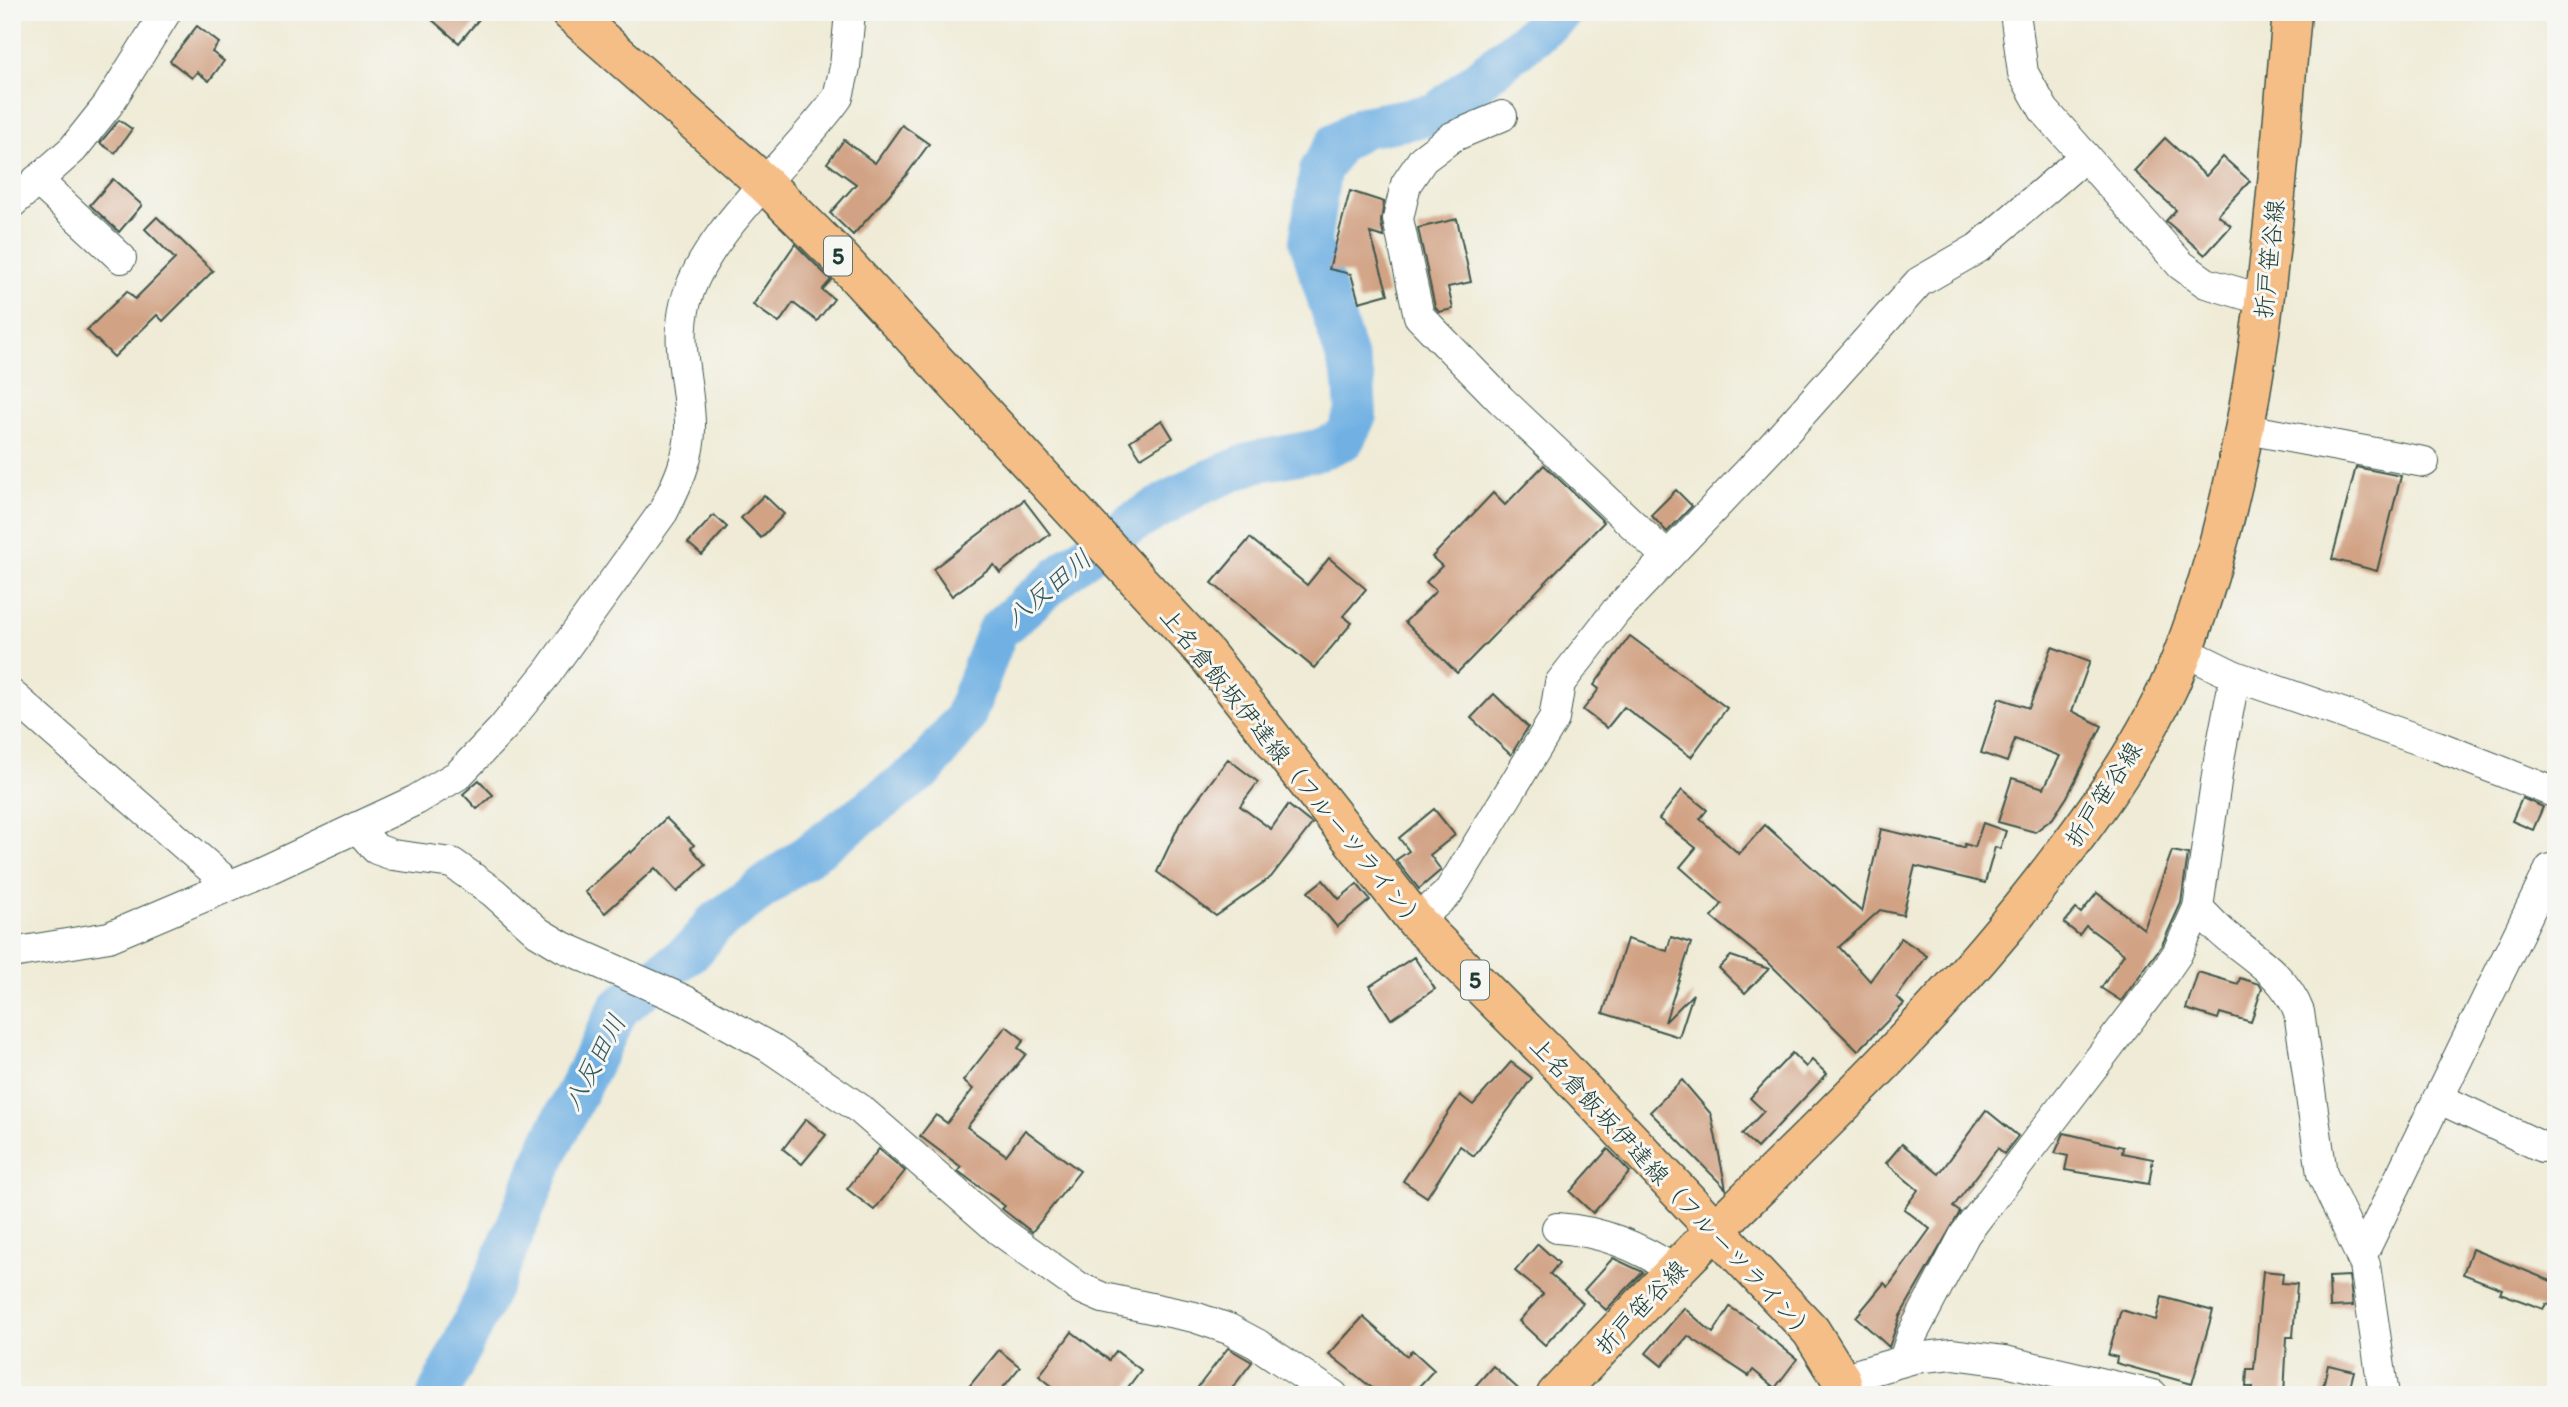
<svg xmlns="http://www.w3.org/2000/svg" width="2568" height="1407" viewBox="0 0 2568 1407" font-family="Itim,'Klee One',sans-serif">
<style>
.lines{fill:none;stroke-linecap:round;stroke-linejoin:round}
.river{stroke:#6fb0e3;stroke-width:42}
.building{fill:#d1a284}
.minor-casing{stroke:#3e574c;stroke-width:32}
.major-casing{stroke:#3e574c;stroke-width:41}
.minor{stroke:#fff;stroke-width:30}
.major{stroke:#f6be87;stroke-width:38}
.labels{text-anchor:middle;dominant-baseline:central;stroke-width:6;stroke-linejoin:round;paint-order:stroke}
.shield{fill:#f6f6f2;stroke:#60746d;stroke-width:2}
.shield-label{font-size:23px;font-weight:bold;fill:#1f3d34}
.street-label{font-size:24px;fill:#1f3d34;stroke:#f6f6f2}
.water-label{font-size:26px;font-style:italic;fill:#335a60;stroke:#f6f6f2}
</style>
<rect width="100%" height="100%" fill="#f6f6f2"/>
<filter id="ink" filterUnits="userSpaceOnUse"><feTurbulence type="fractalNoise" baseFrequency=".0143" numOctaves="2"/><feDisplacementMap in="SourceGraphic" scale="14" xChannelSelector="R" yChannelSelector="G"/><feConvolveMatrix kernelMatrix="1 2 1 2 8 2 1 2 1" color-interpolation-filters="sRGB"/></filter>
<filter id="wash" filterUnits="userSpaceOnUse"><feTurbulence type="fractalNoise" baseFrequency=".00686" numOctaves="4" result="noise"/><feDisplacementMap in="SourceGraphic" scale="28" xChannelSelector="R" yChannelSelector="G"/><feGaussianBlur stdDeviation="1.57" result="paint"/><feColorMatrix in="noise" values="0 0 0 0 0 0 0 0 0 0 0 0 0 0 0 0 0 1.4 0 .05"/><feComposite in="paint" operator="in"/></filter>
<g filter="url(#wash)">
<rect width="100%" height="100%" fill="#efebd6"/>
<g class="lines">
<polyline class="river" points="438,1395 498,1271 547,1152 619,1008 695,948 713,925 925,768 964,719 997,631 1073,565 1127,526 1198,485 1254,462 1319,450 1344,439 1356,415 1354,381 1310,242 1320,171 1337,143 1363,127 1436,114 1562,12"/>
</g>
<g id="blocks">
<g class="building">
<polygon points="423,12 485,12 459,43"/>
<polygon points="197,26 219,43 212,52 224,61 209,81 197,72 192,78 170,61"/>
<polygon points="119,120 132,129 115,153 100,143"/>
<polygon points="902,125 929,144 904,178 853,235 830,213 856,184 827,163 844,140 875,163"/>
<polygon points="2165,138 2206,176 2223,157 2250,181 2218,215 2231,226 2205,255 2166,221 2176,210 2134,171"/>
<polygon points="113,179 142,205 119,232 90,205"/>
<polygon points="1350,191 1384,202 1381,222 1384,237 1370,233 1388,294 1359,302 1351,274 1329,269"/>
<polygon points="157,217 213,271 163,321 157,315 114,357 87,330 127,291 135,299 175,259 145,229"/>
<polygon points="1457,219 1471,282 1448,287 1453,309 1439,312 1435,307 1418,228"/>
<polygon points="795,244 831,280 822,290 834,299 817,321 793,303 779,323 753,305"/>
<polygon points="1162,420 1173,438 1141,458 1130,441"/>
<polygon points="1544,465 1604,522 1457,673 1405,622 1436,591 1426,582 1442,566 1432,557 1493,493 1505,505"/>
<polygon points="2356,467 2401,476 2377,571 2332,559"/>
<polygon points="1676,490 1692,506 1667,532 1651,515"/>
<polygon points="764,495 784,514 761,538 741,518"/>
<polygon points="1024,500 1050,534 1000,573 994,565 952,596 933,569"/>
<polygon points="714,515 727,527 702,555 688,543"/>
<polygon points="1250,538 1307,585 1329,558 1366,589 1343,616 1352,623 1314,668 1212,583"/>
<polygon points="1630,636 1727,708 1691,757 1624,707 1607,728 1583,710 1599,689 1594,685"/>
<polygon points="2052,647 2090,661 2072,711 2102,726 2067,797 2053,818 2035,832 1998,822 2012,778 2044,788 2060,756 2015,739 2007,762 1981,753 1999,698 2029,708"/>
<polygon points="1494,694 1528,727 1511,755 1471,718"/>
<polygon points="1228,759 1258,782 1240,806 1271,829 1288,805 1312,824 1271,877 1216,916 1157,872 1180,823"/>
<polygon points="479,780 493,795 477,809 463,794"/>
<polygon points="1682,790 1707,810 1700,819 1739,854 1765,825 1862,912 1881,829 1964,848 1965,844 1975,847 1983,823 2006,831 2000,849 1995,847 1985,883 1915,866 1903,915 1880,910 1839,947 1870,981 1901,938 1927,956 1897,997 1904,1004 1858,1051 1772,966 1712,917 1722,904 1680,867 1696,848 1659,819"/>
<polygon points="2522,798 2543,807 2533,830 2512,821"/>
<polygon points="1434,809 1455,835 1430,855 1441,870 1419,889 1396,860 1409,851 1399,838"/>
<polygon points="666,818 694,845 691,848 706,865 677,892 655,868 605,913 585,892 630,851 631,853"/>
<polygon points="2172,851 2188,854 2181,903 2162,945 2121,1001 2101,988 2124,954 2086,926 2079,935 2064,923 2076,909 2081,913 2097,893 2144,929"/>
<polygon points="1323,880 1339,899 1357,884 1370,900 1337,927 1308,892"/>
<polygon points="1671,937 1691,943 1665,1022 1693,994 1679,1037 1603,1013 1627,939 1667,951"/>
<polygon points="1731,956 1769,969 1745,993 1719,968"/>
<polygon points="1414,957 1435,989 1391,1019 1370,986"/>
<polygon points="2198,972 2238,984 2240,978 2259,984 2262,988 2251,1022 2220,1013 2218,1019 2186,1009"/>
<polygon points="1006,1026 1024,1040 1018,1048 1026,1054 967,1127 1006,1155 1025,1130 1080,1171 1032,1232 1002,1209 1005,1206 958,1171 961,1167 920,1136 936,1115 947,1123 973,1089 963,1081"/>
<polygon points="1792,1053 1806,1067 1812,1060 1827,1074 1757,1148 1742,1134 1764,1111 1750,1098"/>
<polygon points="1511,1062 1532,1078 1474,1156 1460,1146 1427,1197 1403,1181 1460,1095 1473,1105"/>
<polygon points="1682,1080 1711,1114 1726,1189 1650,1112"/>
<polygon points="1986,1110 2018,1136 2004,1154 1998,1148 1953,1207 1960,1212 1900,1316 1889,1347 1856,1317 1884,1283 1888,1287 1930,1229 1904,1209 1918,1190 1886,1163 1902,1144 1939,1174"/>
<polygon points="806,1119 826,1135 802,1164 783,1149"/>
<polygon points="2064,1133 2123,1147 2122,1153 2153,1159 2149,1184 2065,1170 2068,1156 2055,1153"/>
<polygon points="879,1149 905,1171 874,1210 847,1189"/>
<polygon points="1608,1149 1630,1172 1593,1213 1570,1192"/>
<polygon points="1538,1244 1559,1263 1550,1274 1583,1303 1545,1345 1519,1321 1543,1294 1515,1271"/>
<polygon points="2472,1249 2556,1283 2556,1307 2546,1304 2543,1309 2500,1293 2502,1289 2463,1274"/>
<polygon points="1613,1258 1643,1272 1606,1310 1584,1290"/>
<polygon points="2263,1271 2283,1273 2282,1283 2297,1284 2293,1337 2287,1337 2284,1395 2253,1395 2253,1387 2246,1387 2247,1369 2254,1369"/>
<polygon points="2349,1276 2353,1306 2330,1307 2329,1277"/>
<polygon points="2162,1297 2213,1311 2192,1384 2116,1363 2117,1357 2108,1355 2121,1310 2156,1320"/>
<polygon points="1730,1307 1758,1325 1757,1327 1797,1359 1775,1388 1753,1370 1749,1376 1688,1336 1662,1366 1646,1353 1684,1308 1713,1333"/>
<polygon points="1363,1317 1407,1356 1412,1350 1434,1370 1411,1395 1381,1395 1329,1354"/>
<polygon points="1072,1332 1109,1360 1116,1351 1141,1370 1122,1395 1064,1395 1039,1376"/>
<polygon points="1228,1348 1252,1362 1227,1395 1208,1395 1198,1387"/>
<polygon points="999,1350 1020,1367 997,1395 962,1395"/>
<polygon points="2328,1365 2354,1371 2348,1395 2321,1395"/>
<polygon points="1493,1366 1525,1395 1467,1395"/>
</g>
</g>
</g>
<g filter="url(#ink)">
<use href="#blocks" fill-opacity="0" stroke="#3e574c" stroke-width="2"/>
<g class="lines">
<defs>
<g id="minor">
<polyline points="2015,12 2023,73 2044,110 2181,265 2206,283 2264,300"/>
<polyline points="1502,116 1452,137 1423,159 1406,184 1398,219 1419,316 1501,400 1667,557"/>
<polyline points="37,180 121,258"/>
<polyline points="12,203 73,149 108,105 166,12"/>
<polyline points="2246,429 2424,462"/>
<polyline points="2184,651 2235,676 2437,746 2556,793"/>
<path d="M2235,676L2220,754L2198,908C2208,918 2218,930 2229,938C2257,960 2286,978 2299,1012L2322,1174L2365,1265L2384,1395"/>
<polyline points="12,695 230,885"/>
<polyline points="357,827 376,849 393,855 452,863 493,892 538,932 563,947 686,1001 769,1047 860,1109 999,1230 1080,1288 1103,1298 1194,1317 1229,1329 1257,1344 1333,1395"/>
<polyline points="1416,921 1448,893 1554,719 1560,683 1616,611 1770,449 1919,282 1978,248 2085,156"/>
<path d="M12,953L109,937L262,872L416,800L458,775L503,728L548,672L663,512C676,486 691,456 690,426C690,384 675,348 685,305C701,235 795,158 838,97L845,67L850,12"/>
<polyline points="2438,1098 2542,1147"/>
<path d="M1557,1228C1601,1231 1638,1246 1676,1271"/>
<polyline points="2361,1257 2550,869"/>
<polyline points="1904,1360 1912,1335 1965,1234 2155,986 2177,954 2198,908"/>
<polyline points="1841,1379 1914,1358 1953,1354 2005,1361 2153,1395"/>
</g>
<g id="major">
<polyline points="570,12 765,184 839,257 1207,655 1416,921 1549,1054 1811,1331 1841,1379 1845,1395"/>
<path d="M1556,1395C1611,1338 1665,1279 1721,1224C1843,1106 1958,994 2060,858C2109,794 2157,723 2185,648C2261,444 2273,227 2292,12"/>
</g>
</defs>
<use href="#minor" class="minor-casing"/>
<use href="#major" class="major-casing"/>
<use href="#minor" class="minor"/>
<use href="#major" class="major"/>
</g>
</g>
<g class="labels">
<g class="shield">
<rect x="824" y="236.5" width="28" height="39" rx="5"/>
<rect x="1461" y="960.5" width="28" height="39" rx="5"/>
</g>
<g class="shield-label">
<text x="838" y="256">5</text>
<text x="1475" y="980">5</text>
</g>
<g class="street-label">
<text transform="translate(2269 259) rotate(-84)">折戸笹谷線</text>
<text transform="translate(1293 769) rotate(51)">上名倉飯坂伊達線（フルーツライン）</text>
<text transform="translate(2103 794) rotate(-57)">折戸笹谷線</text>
<text transform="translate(1673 1189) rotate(47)">上名倉飯坂伊達線（フルーツライン）</text>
<text transform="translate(1641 1307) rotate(-46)">折戸笹谷線</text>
</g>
<g class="water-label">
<text transform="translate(1048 588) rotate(-40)">八反田川</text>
<text transform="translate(594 1062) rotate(-62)">八反田川</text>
</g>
</g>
<rect width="2568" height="1407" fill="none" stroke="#f6f6f2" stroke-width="42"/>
</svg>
